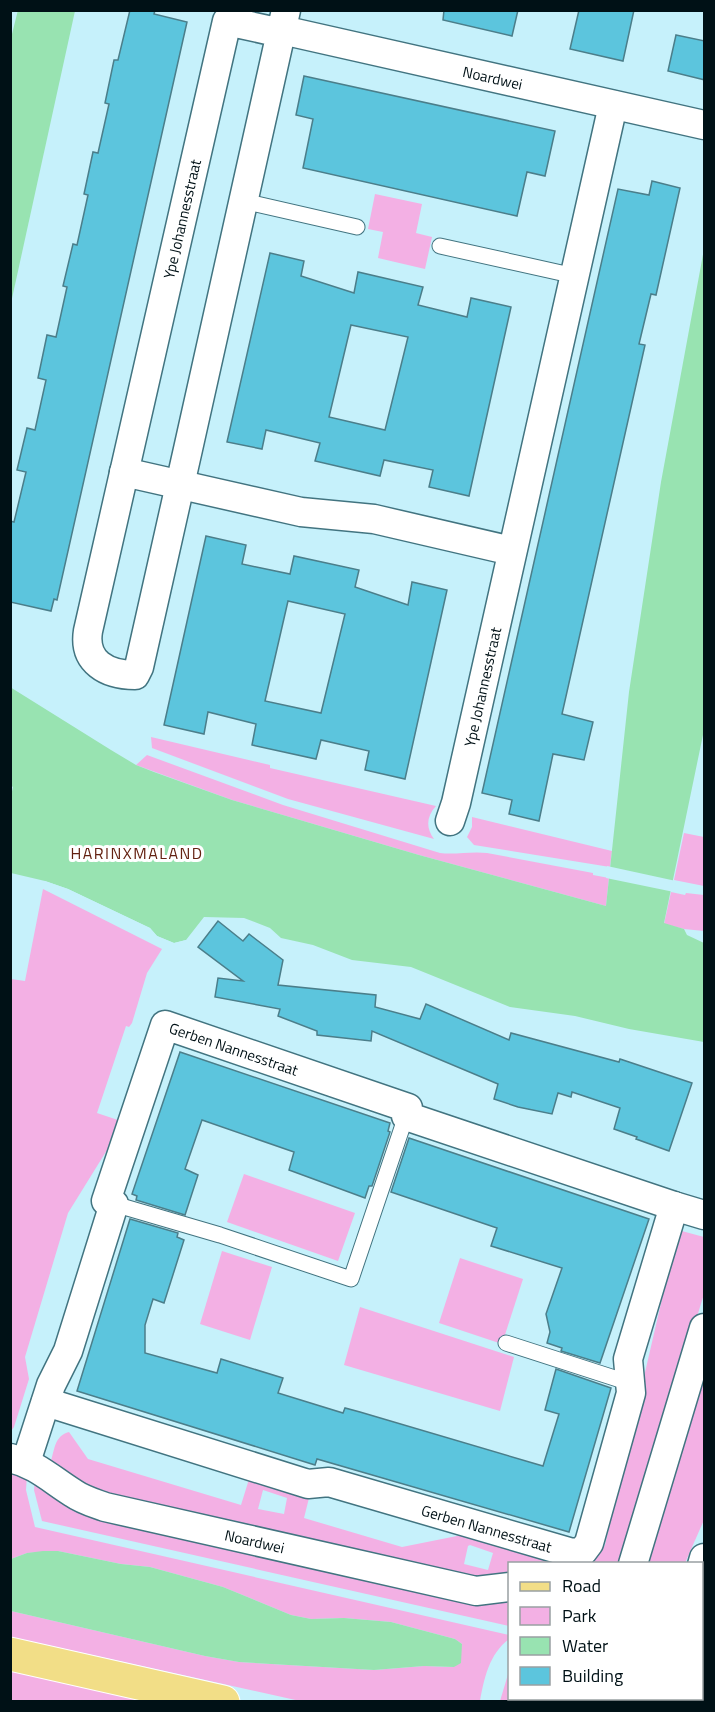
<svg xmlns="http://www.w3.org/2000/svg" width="715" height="1712" viewBox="0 0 715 1712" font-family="'Titillium Web',sans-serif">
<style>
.green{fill:#f3b0e4;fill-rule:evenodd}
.water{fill:#98e3b1}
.pier{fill:#c6f1fb}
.building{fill:#5cc5dd;stroke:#4b7e8a;stroke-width:1.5;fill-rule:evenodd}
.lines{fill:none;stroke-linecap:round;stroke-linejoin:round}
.lane-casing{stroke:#427480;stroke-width:17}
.street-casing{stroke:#427480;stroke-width:31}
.primary-casing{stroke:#fff;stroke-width:35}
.lane{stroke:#fff;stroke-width:15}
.street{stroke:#fff;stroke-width:28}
.primary{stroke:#f2de87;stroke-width:33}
.labels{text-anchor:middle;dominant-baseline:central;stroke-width:6;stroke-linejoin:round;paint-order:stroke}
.street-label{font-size:15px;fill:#001116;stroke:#fff}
.neighbourhood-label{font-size:16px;letter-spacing:1.5px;fill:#632010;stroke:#fff}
</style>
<rect width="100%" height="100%" fill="#c6f1fb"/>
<g class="green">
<polygon points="375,194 422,204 416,233 432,237 425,269 378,258 383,232 368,229"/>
<path d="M151,737L270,765V768L436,806C426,817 426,828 434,839L288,799L152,748Z"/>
<path d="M147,755L283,805L440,853C455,855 471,851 487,853L593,873V875L609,878L606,906L419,855L232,800L136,765Z"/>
<polygon points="472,817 612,851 610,867 474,845 467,837 472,827"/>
<polygon points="684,833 704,837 704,886 674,880"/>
<polygon points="43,889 162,949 147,973 132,1023 129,1027 126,1026 97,1113 118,1120 107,1150 68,1213 25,1357 29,1379 14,1427 11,1431 11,979 25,981"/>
<polygon points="671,892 685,895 686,893 704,895 704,931 684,929 664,924"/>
<polygon points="244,1174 355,1213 338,1261 227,1222"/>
<polygon points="678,1230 704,1237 704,1294 621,1563 590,1564 593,1563 605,1545"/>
<polygon points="222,1251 272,1267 250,1340 200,1324"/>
<polygon points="460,1258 523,1279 502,1344 439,1323"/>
<polygon points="360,1307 514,1357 500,1411 344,1365"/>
<polygon points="704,1371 704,1520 685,1563 645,1564"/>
<path d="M69,1432L88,1459L241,1505L250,1476L310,1494L304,1518L402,1547L467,1534L506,1546L554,1563L510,1564L509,1575L476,1577L101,1492L75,1480L51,1461C55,1447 55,1436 69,1432ZM263,1490L287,1498L284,1514L258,1509ZM470,1545L493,1553L488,1570L464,1564L468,1546Z"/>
<path d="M11,1470L27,1475L26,1490L35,1527L509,1635V1639C489,1654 484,1679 480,1701H300L11,1637V1611L205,1656L239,1662L374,1670L424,1666L454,1667L462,1644L455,1639L391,1622L344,1618L311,1619L291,1615L223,1587L150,1567L121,1564L58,1551L27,1553L11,1559Z"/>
<polygon points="35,1479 509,1599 509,1626 42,1521 34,1490"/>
<polygon points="11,1667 153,1701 11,1701"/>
<polygon points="509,1671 510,1698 577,1699 574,1702 500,1701"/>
</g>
<g class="water">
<polygon points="18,10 75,11 11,303 10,42"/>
<polygon points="704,249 704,730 664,923 684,929 687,935 704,943 704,1042 629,1029 575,1016 510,1007 411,967 352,960 313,945 281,938 270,928 244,918 204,917 186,940 174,943 157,936 150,928 68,889 45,881 11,873 10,800 13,787 10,785 10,687 111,750 136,765 154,772 232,800 419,855 606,906 629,692 661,482"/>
<polygon points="43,1551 58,1551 121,1564 150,1567 223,1587 291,1615 311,1619 344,1618 391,1622 455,1639 462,1644 461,1663 454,1667 424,1666 374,1670 239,1662 205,1656 11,1611 11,1559 27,1553"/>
</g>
<g class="pier">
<polygon points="607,866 676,881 674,892 606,878"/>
<polygon points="45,881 68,889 150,928 157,936 174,943 186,940 186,943 173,946 156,938 148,930 67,892 44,884"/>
</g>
<g class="building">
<polygon points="130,10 155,10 154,14 187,22 57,600 54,599 51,611 10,602 10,521 14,522 26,472 17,470 27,428 35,430 46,380 38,378 47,335 56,337 67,287 63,286 73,244 77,245 88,195 84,194 93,152 98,153 109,104 105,103 114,60 118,60"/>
<polygon points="444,10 518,10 512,36 443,20"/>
<polygon points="579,10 634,10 623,61 570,49"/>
<polygon points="676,35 705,41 705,80 668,71"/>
<polygon points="304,76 555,131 545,176 527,172 517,216 303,168 313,119 296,115"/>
<polygon points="652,181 680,188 656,295 651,294 639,344 645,345 562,714 593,722 584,760 553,754 539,821 509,814 512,800 482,793 618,189 649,195"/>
<path d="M270,253L304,261L301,276L354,293L358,272L423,287L418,305L467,317L471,298L511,307L469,496L429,487L433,470L384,460L380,476L315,461L320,443L266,430L262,449L227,442ZM351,325L408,337L385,430L329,417Z"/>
<path d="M206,536L246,545L242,564L290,574L294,556L359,570L355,587L408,605L412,582L447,590L405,779L365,770L369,751L321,740L316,759L252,745L256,724L208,712L204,734L164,725ZM288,601L345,614L321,713L265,701Z"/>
<polygon points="218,921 243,941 249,934 283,960 278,985 376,995 375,1007 420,1019 426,1004 509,1040 511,1033 619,1062 620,1059 692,1083 669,1151 636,1139 637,1137 614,1129 620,1108 572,1092 571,1097 558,1093 552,1114 518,1107 494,1099 498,1084 372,1031 371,1041 317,1035 317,1031 278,1016 280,1009 215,997 218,978 243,981 198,947"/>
<polygon points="180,1052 390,1123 388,1131 390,1132 372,1186 369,1186 365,1198 289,1170 294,1152 202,1120 185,1169 198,1175 185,1215 136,1200 137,1196 132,1194"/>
<polygon points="409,1138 649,1219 600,1363 561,1351 562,1348 547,1343 550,1332 546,1314 562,1268 491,1246 497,1228 391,1192"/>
<polygon points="130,1219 178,1233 177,1237 184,1240 164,1303 153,1299 145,1325 145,1353 217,1373 221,1359 283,1378 278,1393 343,1413 345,1408 360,1412 543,1466 559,1414 545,1410 556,1369 611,1388 569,1532 317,1459 315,1465 77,1391"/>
</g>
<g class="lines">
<defs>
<g id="lane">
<polyline points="243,201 357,227"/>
<polyline points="440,246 575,276"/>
<polyline points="114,1204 220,1235 351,1279 406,1116"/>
<polyline points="506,1343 630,1383"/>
</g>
<g id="street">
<path id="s1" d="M282,30L704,125"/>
<path d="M281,33L227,21L88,631C83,662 107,675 135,675L139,667C188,448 238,230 286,10"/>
<polyline points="124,472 301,512 374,519 512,551"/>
<path id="s2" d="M450,821L456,803L613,105"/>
<path id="s3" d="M46,1402L308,1484L329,1482L572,1553L583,1551L589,1543L631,1393L628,1359L674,1206"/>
<path id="s4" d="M10,1458C36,1464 52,1480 73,1493C83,1500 94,1503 105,1507L476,1591L510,1587"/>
<path id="s5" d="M26,1462L51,1385L68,1351L114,1204L106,1201L165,1025L408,1108L406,1116L674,1206L704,1215"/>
<polyline points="633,1564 704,1328"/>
<polyline points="702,1565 704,1558"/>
<polyline points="598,1702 598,1698"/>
</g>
<polyline id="primary" points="10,1654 223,1702"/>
</defs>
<use href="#lane" class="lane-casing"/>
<use href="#street" class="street-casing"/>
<use href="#primary" class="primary-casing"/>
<use href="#lane" class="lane"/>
<use href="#street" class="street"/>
<use href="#primary" class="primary"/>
</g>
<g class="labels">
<g class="street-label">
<text stroke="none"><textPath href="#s1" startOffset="216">Noardwei</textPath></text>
<text transform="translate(182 219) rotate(-77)">Ype Johannesstraat</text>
<text stroke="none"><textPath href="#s2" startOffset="138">Ype Johannesstraat</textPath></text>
<text stroke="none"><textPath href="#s5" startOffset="540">Gerben Nannesstraat</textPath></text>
<text stroke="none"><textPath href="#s3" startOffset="460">Gerben Nannesstraat</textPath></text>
<text stroke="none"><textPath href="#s4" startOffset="261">Noardwei</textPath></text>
</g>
<g class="neighbourhood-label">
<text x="137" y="853">HARINXMALAND</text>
</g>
</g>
<rect width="715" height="1712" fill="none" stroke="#001116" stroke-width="24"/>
<rect x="508" y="1562" width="195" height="138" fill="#ffffff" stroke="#99a0a2" stroke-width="1.5"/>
<rect x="520" y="1582" width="30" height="9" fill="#f2de87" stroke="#99a0a2" stroke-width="1.5"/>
<text x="562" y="1592" font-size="18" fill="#001116">Road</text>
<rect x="520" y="1607" width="30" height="18" fill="#f3b0e4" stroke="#99a0a2" stroke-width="1.5"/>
<text x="562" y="1622" font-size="18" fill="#001116">Park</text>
<rect x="520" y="1637" width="30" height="18" fill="#98e3b1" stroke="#99a0a2" stroke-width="1.5"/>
<text x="562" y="1652" font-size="18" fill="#001116">Water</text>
<rect x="520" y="1667" width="30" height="18" fill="#5cc5dd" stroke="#99a0a2" stroke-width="1.5"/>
<text x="562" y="1682" font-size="18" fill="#001116">Building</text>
</svg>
